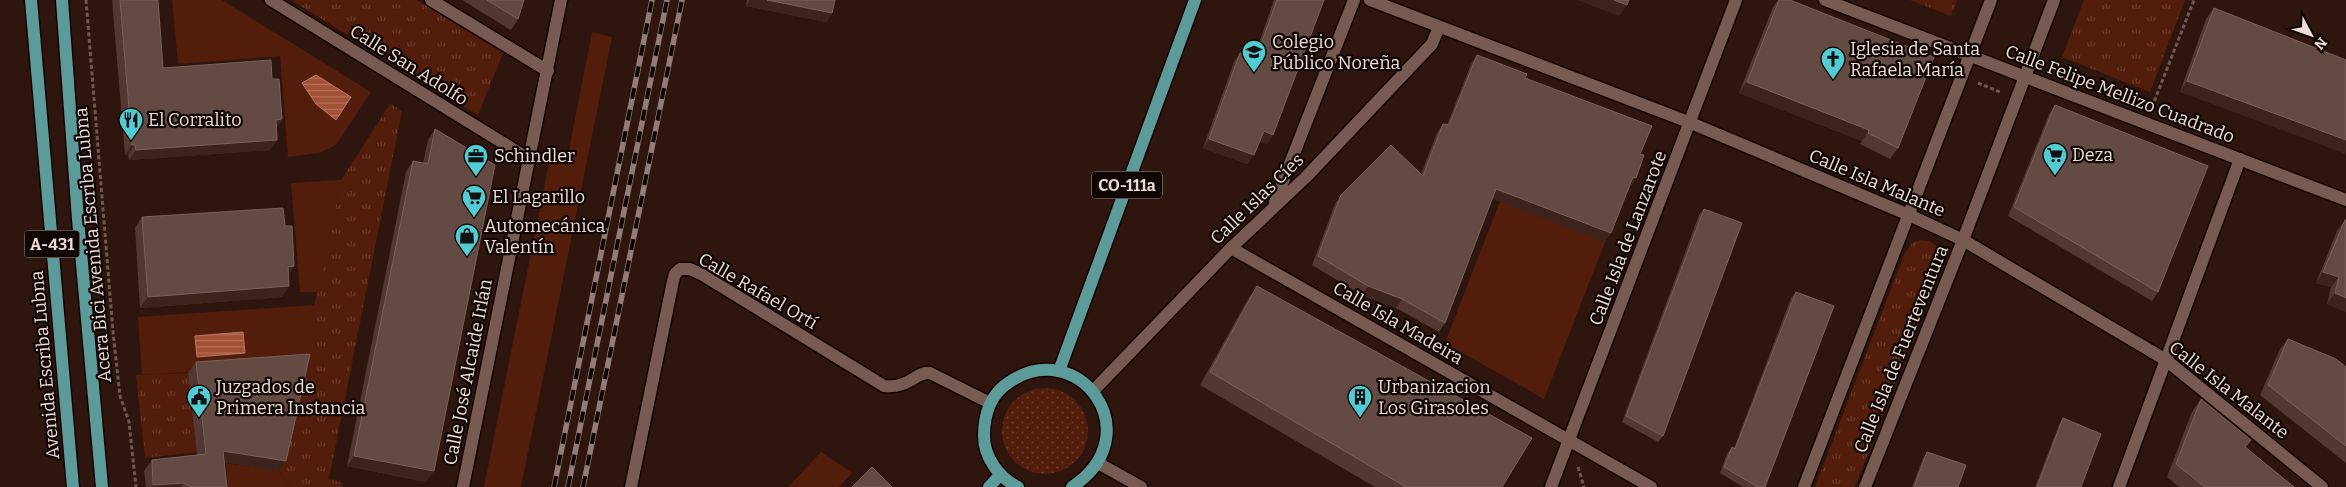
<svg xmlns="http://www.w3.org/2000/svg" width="2346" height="487" viewBox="0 0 2346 487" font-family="Bitter,serif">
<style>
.grass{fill:url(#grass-dots)}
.park{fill:url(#park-tufts)}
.garden{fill:#521d0a}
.water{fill:url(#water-rules);stroke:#ba7b66}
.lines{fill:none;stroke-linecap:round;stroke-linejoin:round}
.minor-casing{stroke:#150300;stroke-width:15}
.primary-casing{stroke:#150300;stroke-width:15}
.path{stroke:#6e5952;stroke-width:3;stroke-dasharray:4 2.5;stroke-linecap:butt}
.minor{stroke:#775a51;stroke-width:12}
.primary{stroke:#5d9a9a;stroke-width:12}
.rail-casing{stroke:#917c76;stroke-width:5.5}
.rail{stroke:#0f0603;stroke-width:4;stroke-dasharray:11;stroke-linecap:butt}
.wall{fill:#523830}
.shaded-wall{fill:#3c231b}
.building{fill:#634a42;stroke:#786159}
.labels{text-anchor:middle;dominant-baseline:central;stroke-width:4.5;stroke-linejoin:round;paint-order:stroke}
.shield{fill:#0f0603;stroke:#ab9c97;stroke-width:1}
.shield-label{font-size:16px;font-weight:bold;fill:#eeddd7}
.poi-label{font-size:18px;fill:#eeddd7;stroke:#0f0603;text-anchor:start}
.street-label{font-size:18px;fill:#eeddd7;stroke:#0f0603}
</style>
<defs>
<pattern id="grass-dots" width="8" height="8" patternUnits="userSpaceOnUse" patternTransform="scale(1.25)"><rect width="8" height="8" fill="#521d0a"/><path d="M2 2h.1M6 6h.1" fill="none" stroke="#6b3d2d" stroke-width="1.8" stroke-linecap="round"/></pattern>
<pattern id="park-tufts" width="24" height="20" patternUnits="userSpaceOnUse" patternTransform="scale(1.25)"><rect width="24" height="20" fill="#521d0a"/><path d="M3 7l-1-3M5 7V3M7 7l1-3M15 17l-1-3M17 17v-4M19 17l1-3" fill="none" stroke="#6b3d2d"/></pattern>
<pattern id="water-rules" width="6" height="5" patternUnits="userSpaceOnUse" patternTransform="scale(1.25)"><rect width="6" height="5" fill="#a35136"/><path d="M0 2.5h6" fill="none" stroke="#b4725c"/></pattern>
</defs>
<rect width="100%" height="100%" fill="#2e160f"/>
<circle class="grass" cx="1045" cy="431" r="43"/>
<g class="park">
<polygon points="291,0 417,0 503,53 478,115"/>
<polygon points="1910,0 1957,0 1951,16"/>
<polygon points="2084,0 2185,0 2150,92 2062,57"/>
<polygon points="390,104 402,111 329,479 343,483 342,487 291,487 279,471 341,180"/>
<polygon points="1920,240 1929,241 1938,247 1940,264 1855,487 1815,487 1905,253 1912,243"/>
<polygon points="188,373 197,452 145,458 136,375"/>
</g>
<g class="garden">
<polygon points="172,0 222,0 371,92 336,145 319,153 288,157 280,56 178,64"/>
<polygon points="592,32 612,37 521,487 484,487 550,158 567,160"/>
<polygon points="341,180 319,292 300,292 291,183"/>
<polygon points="1500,201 1605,242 1544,399 1445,343"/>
<polygon points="316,305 303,365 142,375 138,317"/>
<polygon points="821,452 852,473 839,487 788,487"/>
<polygon points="226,463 279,471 291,487 228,487"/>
</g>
<g class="water">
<polygon points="316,75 351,97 336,120 316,104 302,83"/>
<polygon points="243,332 245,353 197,357 195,336"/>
</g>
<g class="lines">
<defs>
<g id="minor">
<polyline points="271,0 529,159"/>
<polyline points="431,0 548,71"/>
<polyline points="1370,0 1691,123 1909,215 1963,240 2166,360 2322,487"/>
<polyline points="1825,0 2346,200"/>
<polyline points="1275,202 1354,0"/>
<polyline points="1231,248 1651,487"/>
<polyline points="1093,391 1231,248 1306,177 1432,44 1439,27"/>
<polyline points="1098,463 1141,487"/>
<polyline points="463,487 561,0"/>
<path d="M631,487L673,281L675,274L680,269H690L701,274L884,386C909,389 916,371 930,373L990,403"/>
<polyline points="1551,487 1736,0"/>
<polyline points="1804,487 1991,0"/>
<polyline points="1865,487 1963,240 2054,0"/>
<polyline points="2119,487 2240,159"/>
</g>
<g id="primary">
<polyline points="31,0 73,487"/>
<polyline points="62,0 78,219 102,487"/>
<polyline points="1059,371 1195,0"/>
<polyline points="989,487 1000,475"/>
<path d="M1018,487C999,478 984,457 984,436C984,415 990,395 1008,383C1078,334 1152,434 1072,487"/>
</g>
</defs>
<use href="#minor" class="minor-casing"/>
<use href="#primary" class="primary-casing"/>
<g class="path">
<polyline points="86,0 113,332 120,396 129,422 136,487"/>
<polyline points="1978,83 2000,92"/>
<polyline points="2152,107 2194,0"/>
<polyline points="1578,467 1584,487"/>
</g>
<use href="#minor" class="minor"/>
<use href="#primary" class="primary"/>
<defs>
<g id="rail">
<polyline points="554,487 652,0"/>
<polyline points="568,487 667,0"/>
<polyline points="583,487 682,0"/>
</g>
</defs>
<use href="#rail" class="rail-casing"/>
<use href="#rail" class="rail"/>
</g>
<g class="wall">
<polygon points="112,0 158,0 163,68 272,79 282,119 276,128 277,140 270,150 129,160 128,155 125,155"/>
<polygon points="462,0 524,0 518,19 511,30"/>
<polygon points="747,0 835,0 832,13 826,22 746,6"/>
<polygon points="1274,0 1324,0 1267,144 1259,141 1247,164 1203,148 1234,62 1240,53 1254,57"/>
<polygon points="1778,0 1790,0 1898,148 1890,159 1860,144 1862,141 1739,93 1773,7"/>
<polygon points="2214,8 2346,60 2180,92 2206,19"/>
<polygon points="1477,55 1525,78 1640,154 1636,178 1630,187 1629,187 1605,242 1492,198 1445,323 1439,332 1396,308 1362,295 1312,265 1335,204 1341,195 1421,174 1437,133 1443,124 1447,125 1471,64"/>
<polygon points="2055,105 2158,292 2152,301 2008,216 2049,114"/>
<polygon points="435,129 426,482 347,466 406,172 413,161 423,163 428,140"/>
<polygon points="1704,209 1663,436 1658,442 1622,422 1699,215"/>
<polygon points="142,217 285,226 294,266 288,275 289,286 282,297 140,308 135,228"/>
<polygon points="2345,220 2346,312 2327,304 2331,287 2316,283 2337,231"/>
<polygon points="1257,286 1502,487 1375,487 1200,385 1248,299"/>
<polygon points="1796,292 1765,487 1743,487 1720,473 1727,454 1732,447 1734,448 1791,298"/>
<polygon points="2288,339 2346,367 2346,463 2260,395 2280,349"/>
<polygon points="196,362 279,471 224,462 227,487 146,487 144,471 152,460 197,455 188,373"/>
<polygon points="2201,399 2246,448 2294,487 2179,487 2167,477 2192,412"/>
<polygon points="2063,418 2081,487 2035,487 2059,425"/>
<polygon points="1927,452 1958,487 1912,487 1923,458"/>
</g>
<g class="shaded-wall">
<polygon points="750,0 767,0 832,13 826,22 746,6"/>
<polygon points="1577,0 1614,0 1627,5 1619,16"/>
<polygon points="2187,81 2346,140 2346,154 2180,92"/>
<polygon points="1747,82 1869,130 1862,141 1739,93"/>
<polygon points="282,119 275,130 276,120"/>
<polygon points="1264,131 1273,135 1267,144 1257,140"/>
<polygon points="1209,139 1254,155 1247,164 1203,148"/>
<polygon points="277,140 270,150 129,160 136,150"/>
<polygon points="132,145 135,145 128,155 125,155"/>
<polygon points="1633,177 1636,178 1630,187 1627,186"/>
<polygon points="1496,189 1611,233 1605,242 1490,198"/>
<polygon points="294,266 287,277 288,267"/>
<polygon points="2323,272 2339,277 2331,287 2316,283"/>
<polygon points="289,286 282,297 140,308 148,297"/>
<polygon points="1368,286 1402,299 1396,308 1362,295"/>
<polygon points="2335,293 2346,298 2346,312 2327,304"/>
<polygon points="223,451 286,461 279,471 216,461"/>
<polygon points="354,456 434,471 426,482 347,466"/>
<polygon points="184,483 181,487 152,487 153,485"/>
</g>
<g class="building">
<polygon points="120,0 158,0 163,68 271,60 272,79 279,79 282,119 276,120 277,140 136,150 135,145 132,145"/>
<polygon points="487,0 524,0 518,19"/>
<polygon points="767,0 835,0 832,13"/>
<polygon points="1277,0 1324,0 1273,135 1264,131 1254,155 1209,139 1240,53 1256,58"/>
<polygon points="1614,0 1629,0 1627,5"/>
<polygon points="1779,0 1790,0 1934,57 1898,148 1868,133 1869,130 1747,82"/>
<polygon points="2214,8 2346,60 2346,140 2187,81"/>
<polygon points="1477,55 1527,74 1525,78 1652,126 1640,154 1644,155 1636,178 1633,177 1611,233 1496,189 1445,323 1402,299 1368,286 1318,256 1341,195 1391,145 1423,176 1443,124 1449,125"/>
<polygon points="2055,105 2208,166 2158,292 2014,207"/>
<polygon points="435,129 495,165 434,471 354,456 413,161 428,164"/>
<polygon points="283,208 285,226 292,226 294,266 288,267 289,286 148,297 142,217"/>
<polygon points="1704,209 1742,223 1663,436 1626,416"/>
<polygon points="2345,220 2346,220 2346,298 2335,293 2339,277 2323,272"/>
<polygon points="1257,286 1532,438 1502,487 1406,487 1210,372"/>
<polygon points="1796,292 1834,306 1765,487 1758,487 1724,467 1732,447 1735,449"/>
<polygon points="2288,339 2336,359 2346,367 2346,446 2268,385"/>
<polygon points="310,354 286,461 223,451 227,487 190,487 184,483 153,485 152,460 206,454 196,362"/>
<polygon points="2201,399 2251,440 2245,447 2294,487 2205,487 2176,464"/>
<polygon points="2063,418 2101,434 2081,487 2037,487"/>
<polygon points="1927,452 1966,465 1958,487 1914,487"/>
<polygon points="872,467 892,487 852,487"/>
</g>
<defs>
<symbol id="school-pin" viewBox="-11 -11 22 30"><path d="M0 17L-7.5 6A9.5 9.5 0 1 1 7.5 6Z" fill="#51ccd2" stroke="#0f0603"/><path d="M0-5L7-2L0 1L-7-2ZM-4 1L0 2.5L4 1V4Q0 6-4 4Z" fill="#111"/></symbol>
<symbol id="church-pin" viewBox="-11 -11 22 30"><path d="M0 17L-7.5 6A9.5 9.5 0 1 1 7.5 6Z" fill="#51ccd2" stroke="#0f0603"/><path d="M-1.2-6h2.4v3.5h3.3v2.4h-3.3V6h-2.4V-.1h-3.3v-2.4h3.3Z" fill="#111"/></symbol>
<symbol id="restaurant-pin" viewBox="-11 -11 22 30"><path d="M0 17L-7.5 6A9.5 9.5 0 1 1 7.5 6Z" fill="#51ccd2" stroke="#0f0603"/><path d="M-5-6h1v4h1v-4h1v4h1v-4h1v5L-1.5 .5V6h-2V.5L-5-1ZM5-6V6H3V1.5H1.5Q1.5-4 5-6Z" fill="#111"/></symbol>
<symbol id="supermarket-pin" viewBox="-11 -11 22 30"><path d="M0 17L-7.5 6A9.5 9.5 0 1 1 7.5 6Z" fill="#51ccd2" stroke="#0f0603"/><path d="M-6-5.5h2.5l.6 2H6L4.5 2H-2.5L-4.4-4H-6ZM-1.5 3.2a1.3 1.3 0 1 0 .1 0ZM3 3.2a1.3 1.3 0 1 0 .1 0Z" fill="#111"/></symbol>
<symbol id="office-pin" viewBox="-11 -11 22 30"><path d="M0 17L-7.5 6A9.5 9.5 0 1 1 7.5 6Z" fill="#51ccd2" stroke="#0f0603"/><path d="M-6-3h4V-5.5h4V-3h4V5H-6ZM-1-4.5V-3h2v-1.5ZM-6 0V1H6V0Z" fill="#111"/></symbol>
<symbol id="shop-pin" viewBox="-11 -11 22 30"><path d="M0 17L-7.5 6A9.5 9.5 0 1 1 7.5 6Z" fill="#51ccd2" stroke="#0f0603"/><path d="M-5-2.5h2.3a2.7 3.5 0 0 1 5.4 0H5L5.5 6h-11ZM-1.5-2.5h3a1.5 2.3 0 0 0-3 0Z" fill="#111"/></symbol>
<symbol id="civic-pin" viewBox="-11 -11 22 30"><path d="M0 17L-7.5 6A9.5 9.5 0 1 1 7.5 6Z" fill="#51ccd2" stroke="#0f0603"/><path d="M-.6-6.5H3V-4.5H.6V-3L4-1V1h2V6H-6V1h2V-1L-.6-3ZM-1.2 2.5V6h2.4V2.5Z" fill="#111"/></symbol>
<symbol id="building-pin" viewBox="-11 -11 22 30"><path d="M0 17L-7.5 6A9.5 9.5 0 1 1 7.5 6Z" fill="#51ccd2" stroke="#0f0603"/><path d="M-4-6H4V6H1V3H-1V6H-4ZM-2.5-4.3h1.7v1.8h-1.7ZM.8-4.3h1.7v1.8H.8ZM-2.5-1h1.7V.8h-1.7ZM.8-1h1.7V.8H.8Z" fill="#111"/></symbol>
</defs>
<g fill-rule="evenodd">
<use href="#school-pin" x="1240" y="38" width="28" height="38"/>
<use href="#church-pin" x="1819" y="45" width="28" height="38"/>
<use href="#restaurant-pin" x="117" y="106" width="28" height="38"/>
<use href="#supermarket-pin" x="2041" y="141" width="28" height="38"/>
<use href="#office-pin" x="462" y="142" width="28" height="38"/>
<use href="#supermarket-pin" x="460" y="183" width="28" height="38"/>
<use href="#shop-pin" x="453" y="222" width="28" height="38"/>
<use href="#civic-pin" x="185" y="383" width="28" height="38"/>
<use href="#building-pin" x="1346" y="383" width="28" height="38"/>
</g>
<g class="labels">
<g class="shield">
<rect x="1092" y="171.5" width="70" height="27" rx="4"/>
<rect x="24.5" y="230.5" width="55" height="27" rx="4"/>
</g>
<g class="shield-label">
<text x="1127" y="185">CO-111a</text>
<text x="52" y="244">A-431</text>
</g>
<g class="poi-label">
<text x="1272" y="42">Colegio<tspan x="1272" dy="21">Público Noreña</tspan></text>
<text x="1850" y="49">Iglesia de Santa<tspan x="1850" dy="21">Rafaela María</tspan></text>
<text x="148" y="120">El Corralito</text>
<text x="2072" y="155">Deza</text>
<text x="494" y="156">Schindler</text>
<text x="492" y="197">El Lagarillo</text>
<text x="484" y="226">Automecánica<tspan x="484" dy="21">Valentín</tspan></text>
<text x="216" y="387">Juzgados de<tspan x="216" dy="21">Primera Instancia</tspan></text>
<text x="1378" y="387">Urbanizacion<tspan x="1378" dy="21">Los Girasoles</tspan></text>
</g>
<g class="street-label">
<text transform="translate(409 65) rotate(32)">Calle San Adolfo</text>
<text transform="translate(2120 94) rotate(21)">Calle Felipe Mellizo Cuadrado</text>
<text transform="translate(1877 183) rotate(23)">Calle Isla Malante</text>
<text transform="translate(1257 199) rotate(-44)">Calle Islas Cíes</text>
<text transform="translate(1628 238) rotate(-69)">Calle Isla de Lanzarote</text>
<text transform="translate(93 245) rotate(-95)">Acera Bici Avenida Escriba Lubna</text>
<text transform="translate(758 291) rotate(30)">Calle Rafael Ortí</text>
<text transform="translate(1398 323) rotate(30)">Calle Isla Madeira</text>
<text transform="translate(1901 349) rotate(-68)">Calle Isla de Fuerteventura</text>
<text transform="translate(45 365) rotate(-95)">Avenida Escriba Lubna</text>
<text transform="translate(468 372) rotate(-79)">Calle José Alcaide Irlán</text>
<text transform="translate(2229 390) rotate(38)">Calle Isla Malante</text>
</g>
</g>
<g transform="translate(2311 35) rotate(131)" stroke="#0f0603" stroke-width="4" paint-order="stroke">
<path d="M0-4L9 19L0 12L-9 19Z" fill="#eeddd7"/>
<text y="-8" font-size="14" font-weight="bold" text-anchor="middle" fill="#eeddd7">N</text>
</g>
</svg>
